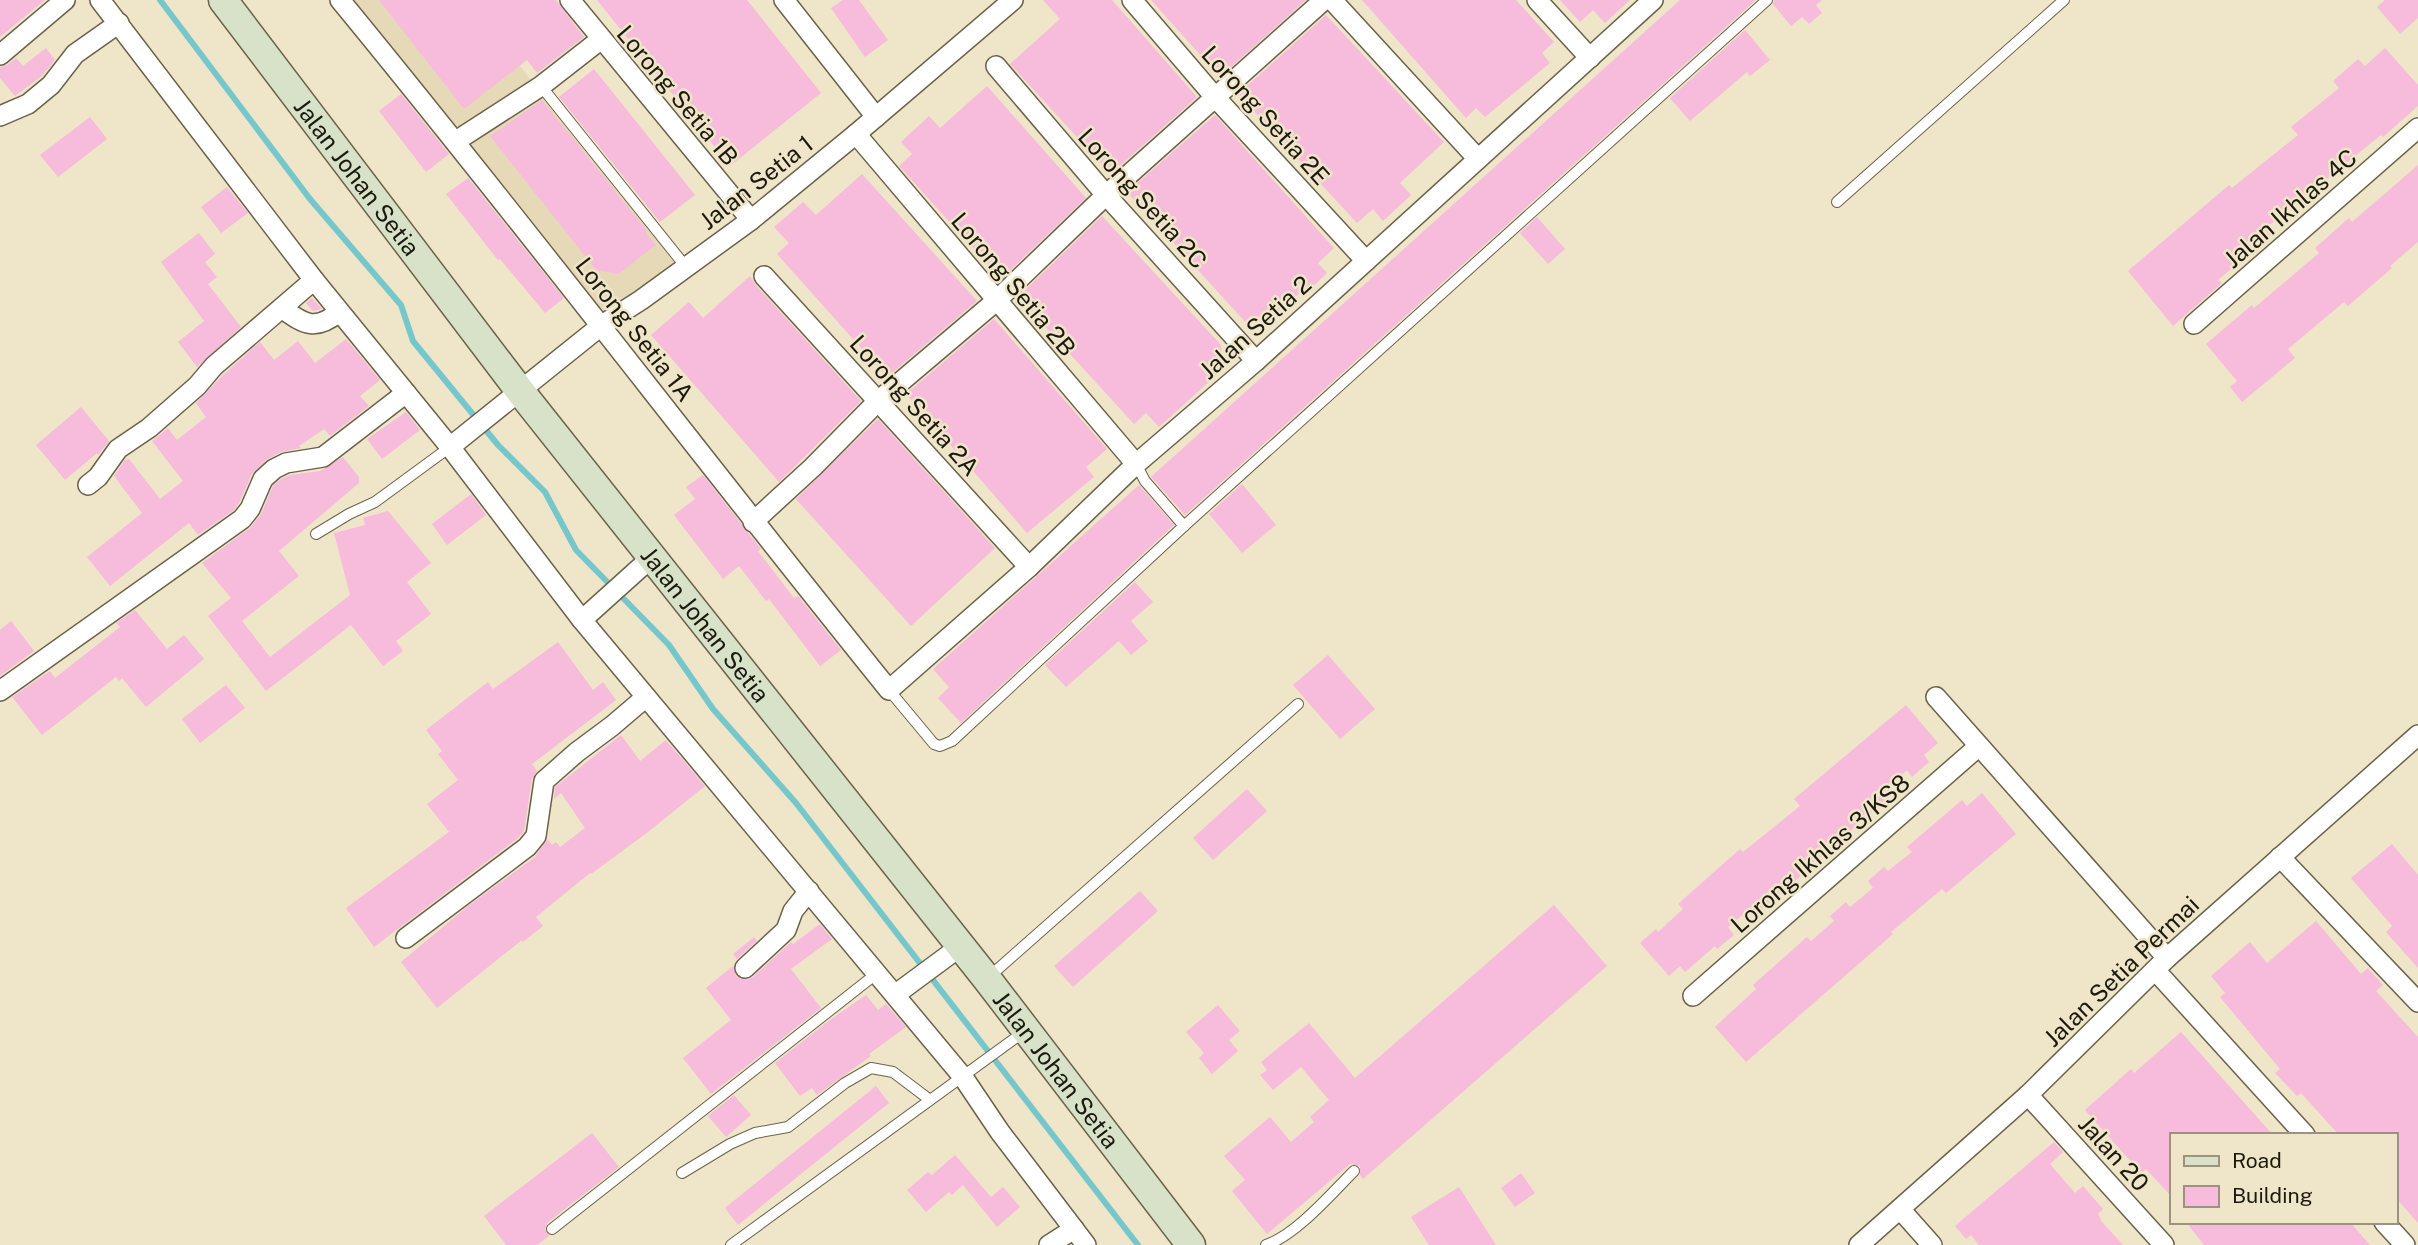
<svg xmlns="http://www.w3.org/2000/svg" width="2418" height="1245" viewBox="0 0 2418 1245" font-family="'Public Sans',sans-serif">
<style>
.built{fill:#e6d9b7}
.lines{fill:none;stroke-linecap:round;stroke-linejoin:round}
.stream{stroke:#76c7cc;stroke-width:6}
.building{fill:#f7bbdc}
.service-casing{stroke:#6b624a;stroke-width:12}
.minor-casing{stroke:#6b624a;stroke-width:22}
.secondary-casing{stroke:#6b624a;stroke-width:31}
.service{stroke:#fff;stroke-width:10}
.minor{stroke:#fff;stroke-width:19}
.secondary{stroke:#d7e2c9;stroke-width:28}
.labels{text-anchor:middle;dominant-baseline:central;stroke-width:5;stroke-linejoin:round;paint-order:stroke}
.street-label{font-size:24px;fill:#1c190f;stroke:#efe5c9}
</style>
<rect width="100%" height="100%" fill="#efe5c9"/>
<polygon class="built" points="349,0 468,0 678,266 603,314"/>
<g class="lines">
<polyline class="stream" points="160,0 310,199 401,305 413,341 498,445 545,492 576,550 669,645 713,709 796,803 1138,1245"/>
</g>
<g class="building">
<polygon points="0,0 45,0 0,37"/>
<polygon points="379,0 556,0 584,37 537,73 527,60 464,109"/>
<polygon points="597,0 747,0 821,93 730,166"/>
<polygon points="843,0 859,0 888,40 865,57 831,8"/>
<polygon points="1043,0 1112,0 1197,97 1111,174 1010,64 1060,19"/>
<polygon points="1151,0 1306,0 1220,77"/>
<polygon points="1362,0 1516,0 1554,42 1542,53 1550,63 1485,117 1476,108 1466,118"/>
<polygon points="1560,0 1630,0 1605,23 1593,10 1580,22"/>
<polygon points="1680,0 1756,0 1185,515 1151,477"/>
<polygon points="1774,0 1822,0 1816,5 1822,13 1809,24 1802,17 1791,26 1773,4"/>
<polygon points="2385,0 2418,0 2418,18 2400,34 2377,7"/>
<polygon points="1326,15 1444,142 1400,183 1411,195 1383,221 1373,209 1357,223 1238,94"/>
<polygon points="1745,30 1770,60 1750,76 1747,72 1690,121 1670,98"/>
<polygon points="46,48 55,60 42,76 15,96 0,78 0,67 7,65 16,58 23,66"/>
<polygon points="2385,48 2418,85 2418,106 2383,137 2381,135 2266,228 2271,235 2218,280 2222,283 2173,326 2128,271 2229,185 2232,188 2298,135 2291,127 2339,88 2333,81 2358,59 2365,66"/>
<polygon points="594,69 695,195 660,222 559,97"/>
<polygon points="987,86 1086,198 1001,279 899,166 912,154 901,142 929,116 940,128"/>
<polygon points="401,94 449,154 426,172 379,111"/>
<polygon points="542,100 648,232 646,233 656,245 618,274 596,270 490,136"/>
<polygon points="1215,115 1334,248 1318,263 1327,273 1307,292 1304,289 1261,328 1253,320 1248,325 1127,192"/>
<polygon points="90,117 107,139 58,177 40,155"/>
<polygon points="2418,165 2418,242 2390,266 2392,268 2348,306 2344,302 2288,349 2295,358 2242,402 2230,387 2237,381 2206,344 2252,305 2254,308 2319,253 2315,248 2349,218 2352,222"/>
<polygon points="862,174 977,301 887,377 777,254 789,243 774,227 803,202 816,215"/>
<polygon points="468,178 564,298 545,313 500,259 498,260 446,194"/>
<polygon points="227,187 248,213 221,233 201,207"/>
<polygon points="1102,216 1221,345 1223,369 1159,427 1146,413 1134,424 1018,297"/>
<polygon points="1537,217 1565,249 1548,264 1520,233"/>
<polygon points="199,233 215,254 205,262 217,277 208,284 241,327 197,367 178,342 204,321 161,262"/>
<polygon points="750,276 755,284 861,401 779,482 651,335 689,302 703,318"/>
<polygon points="312,298 322,309 313,311 306,303"/>
<polygon points="994,319 1107,449 1086,467 1094,477 1027,533 906,394"/>
<polygon points="346,339 380,380 360,396 369,406 330,436 324,429 299,446 301,448 281,452 266,460 252,474 239,503 234,510 198,535 189,523 110,586 87,557 142,513 114,476 125,460 129,459 160,499 183,481 152,441 168,428 177,440 206,417 196,403 223,375 260,342 274,360 298,341 315,363"/>
<polygon points="81,407 109,441 98,455 97,453 65,480 36,445"/>
<polygon points="406,412 420,430 382,459 367,439"/>
<polygon points="878,419 995,548 911,626 796,499"/>
<polygon points="343,457 359,477 359,483 279,551 299,576 242,621 270,657 350,595 334,533 365,525 363,518 388,511 431,563 407,582 431,614 396,641 403,651 383,666 351,625 266,691 208,616 231,598 202,563 251,527 261,514 273,486 281,479 290,475 320,471"/>
<polygon points="703,475 761,549 758,551 794,598 798,596 841,650 820,666 769,599 766,601 739,566 723,579 674,515 695,499 686,487"/>
<polygon points="1242,484 1276,525 1242,553 1209,514"/>
<polygon points="1139,485 1174,525 961,723 938,698 949,687 933,669"/>
<polygon points="471,494 486,515 447,545 432,524"/>
<polygon points="1135,582 1153,602 1131,621 1148,641 1131,655 1119,641 1066,687 1045,665"/>
<polygon points="135,610 167,649 184,635 204,659 146,707 122,678 119,681 116,677 42,735 12,697 50,671 55,678 120,627 116,623"/>
<polygon points="11,621 34,651 0,676 0,630"/>
<polygon points="558,642 593,690 603,682 616,700 532,764 537,771 532,779 524,831 518,838 374,947 346,908 449,832 427,804 458,780 438,754 442,751 426,730 488,682 493,689"/>
<polygon points="1328,655 1375,709 1340,739 1293,685"/>
<polygon points="226,685 245,708 200,743 182,719"/>
<polygon points="1906,705 1938,743 1924,755 1929,762 1912,777 1907,770 1884,790 1890,797 1813,863 1814,865 1757,913 1752,907 1728,927 1734,935 1717,949 1715,946 1685,972 1680,966 1669,976 1640,943 1656,929 1658,932 1683,909 1678,904 1723,864 1740,849 1743,852 1800,806 1794,799"/>
<polygon points="621,735 640,761 666,740 705,786 648,832 591,874 590,873 536,917 543,926 523,942 522,940 437,1008 401,962 468,906 535,857 547,839 552,845 556,842 560,847 585,828 561,793 554,799 555,787"/>
<polygon points="1247,789 1267,811 1213,860 1193,838"/>
<polygon points="1982,793 2016,834 1946,893 1942,889 1891,932 1893,934 1746,1062 1715,1027 1756,989 1753,985 1807,937 1811,941 1834,921 1830,916 1846,902 1850,907 1873,888 1868,881 1884,867 1888,871 1912,852 1907,847 1962,800 1967,806"/>
<polygon points="2392,844 2418,875 2418,968 2386,932 2392,926 2351,878"/>
<polygon points="1140,891 1158,911 1073,987 1054,966"/>
<polygon points="1554,905 1607,966 1363,1179 1360,1175 1360,1166 1350,1164 1267,1234 1232,1191 1245,1180 1224,1156 1270,1117 1291,1142 1314,1122 1310,1117 1329,1100 1301,1067 1273,1090 1260,1075 1267,1070 1261,1062 1309,1023 1355,1078"/>
<polygon points="2316,921 2361,974 2368,968 2383,985 2376,991 2418,1037 2418,1223 2395,1197 2395,1135 2339,1135 2301,1093 2297,1096 2275,1073 2280,1069 2220,997 2225,993 2211,976 2250,942 2267,963"/>
<polygon points="820,924 832,939 791,969 821,1008 711,1094 683,1058 731,1020 706,988 733,966 736,976 741,979 753,977 791,942 793,944"/>
<polygon points="754,937 757,941 737,959 733,954"/>
<polygon points="866,995 878,1010 886,1004 906,1027 869,1054 871,1056 817,1095 812,1088 800,1096 775,1063 830,1020"/>
<polygon points="1218,1005 1240,1031 1229,1040 1238,1051 1212,1074 1199,1058 1204,1053 1186,1032"/>
<polygon points="2181,1032 2273,1135 2171,1135 2171,1196 2146,1169 2141,1173 2085,1110 2131,1069 2134,1073"/>
<polygon points="876,1086 889,1103 738,1225 725,1208"/>
<polygon points="734,1095 751,1115 726,1137 708,1116"/>
<polygon points="592,1133 619,1167 547,1223 545,1229 549,1236 537,1245 506,1245 484,1216"/>
<polygon points="2054,1142 2063,1152 2050,1164 2075,1193 2083,1186 2103,1209 2098,1214 2102,1222 2123,1245 1979,1245 1971,1235 1966,1239 1955,1226"/>
<polygon points="955,1155 991,1197 1003,1187 1020,1207 997,1227 963,1185 952,1195 949,1192 926,1212 907,1190 928,1172 932,1175"/>
<polygon points="1521,1173 1535,1193 1515,1207 1501,1188"/>
<polygon points="1459,1187 1496,1245 1429,1245 1411,1217"/>
<polygon points="2186,1222 2350,1222 2370,1245 2204,1245"/>
</g>
<g class="lines">
<defs>
<g id="service">
<polyline points="541,86 686,267"/>
<polyline points="1837,202 2064,0"/>
<polyline points="1136,464 1145,481 1184,526"/>
<polyline points="316,534 349,514 375,502 450,447"/>
<polyline points="889,690 934,744 940,746 952,741 1184,526 1767,0"/>
<polyline points="990,976 1298,704"/>
<polyline points="682,1173 730,1144 755,1133 788,1127 845,1083 871,1068 893,1072 930,1100"/>
<polyline points="552,1229 876,974"/>
<polyline points="731,1245 1025,1031"/>
<path d="M1266,1245C1296,1235 1331,1194 1354,1171"/>
</g>
<g id="minor">
<polyline points="100,0 314,280 450,447 582,620 963,1077 1000,1132 1086,1245"/>
<path d="M340,0C527,227 704,461 889,690L1029,567L1136,464L1256,361L1653,0"/>
<polyline points="570,0 751,220"/>
<polyline points="784,0 876,117"/>
<polyline points="1132,0 1214,96 1366,261"/>
<polyline points="1332,0 1478,159"/>
<polyline points="1537,0 1590,58"/>
<polyline points="0,55 65,0"/>
<polyline points="996,66 1106,195 1256,361"/>
<polyline points="0,116 28,104 51,85 75,54 119,23"/>
<polyline points="856,134 1136,464"/>
<polyline points="456,141 541,86 600,40"/>
<polyline points="764,276 1029,567"/>
<path d="M283,309C305,325 316,331 339,312"/>
<polyline points="2194,324 2418,128"/>
<polyline points="450,447 602,325 641,300 751,220 856,134 1013,0"/>
<polyline points="88,485 98,477 118,449 149,428 197,386 214,366 314,280"/>
<polyline points="753,522 813,467 878,401 996,301 1106,195 1324,0"/>
<polyline points="582,620 652,557"/>
<polyline points="0,691 242,519 250,509 263,479 274,469 286,463 323,457 406,393"/>
<polyline points="1936,697 2167,958"/>
<polyline points="2280,857 2418,1002"/>
<polyline points="406,938 527,847 536,836 544,781 577,752 612,726 646,697"/>
<polyline points="745,968 786,930 793,911 809,891"/>
<polyline points="2155,970 2305,1135"/>
<polyline points="896,994 961,946"/>
<polyline points="1693,996 1979,746"/>
<polyline points="2028,1095 2164,1245"/>
<polyline points="1900,1209 1932,1245"/>
<polyline points="2384,1222 2405,1245"/>
<polyline points="1049,1245 1074,1229"/>
<polyline points="1859,1245 2028,1095 2167,958 2418,735"/>
</g>
<g id="secondary">
<path id="s1" d="M223,0L520,391L987,979L1191,1245"/>
</g>
</defs>
<use href="#service" class="service-casing"/>
<use href="#minor" class="minor-casing"/>
<use href="#secondary" class="secondary-casing"/>
<use href="#service" class="service"/>
<use href="#minor" class="minor"/>
<use href="#secondary" class="secondary"/>
</g>
<g class="labels">
<g class="street-label">
<text transform="translate(678 95) rotate(50)">Lorong Setia 1B</text>
<text transform="translate(1266 115) rotate(48)">Lorong Setia 2E</text>
<text stroke="none"><textPath href="#s1" startOffset="222">Jalan Johan Setia</textPath></text>
<text transform="translate(756 182) rotate(-38)">Jalan Setia 1</text>
<text transform="translate(1143 198) rotate(48)">Lorong Setia 2C</text>
<text transform="translate(2290 208) rotate(-41)">Jalan Ikhlas 4C</text>
<text transform="translate(1014 284) rotate(50)">Lorong Setia 2B</text>
<text transform="translate(1255 327) rotate(-42)">Jalan Setia 2</text>
<text transform="translate(635 329) rotate(52)">Lorong Setia 1A</text>
<text transform="translate(915 405) rotate(48)">Lorong Setia 2A</text>
<text stroke="none"><textPath href="#s1" startOffset="789">Jalan Johan Setia</textPath></text>
<text transform="translate(1820 853) rotate(-41)">Lorong Ikhlas 3/KS8</text>
<text transform="translate(2121 971) rotate(-44)">Jalan Setia Permai</text>
<text stroke="none"><textPath href="#s1" startOffset="1356">Jalan Johan Setia</textPath></text>
<text transform="translate(2114 1153) rotate(48)">Jalan 20</text>
</g>
</g>
<rect x="2170" y="1133" width="228" height="91" fill="#efe5c9" stroke="#9b937f" stroke-width="2"/>
<rect x="2184" y="1156" width="35" height="10" fill="#d7e2c9" stroke="#9b937f" stroke-width="2"/>
<text x="2232" y="1168" font-size="21" fill="#1c190f">Road</text>
<rect x="2184" y="1186" width="35" height="21" fill="#f7bbdc" stroke="#9b937f" stroke-width="2"/>
<text x="2232" y="1203" font-size="21" fill="#1c190f">Building</text>
</svg>
